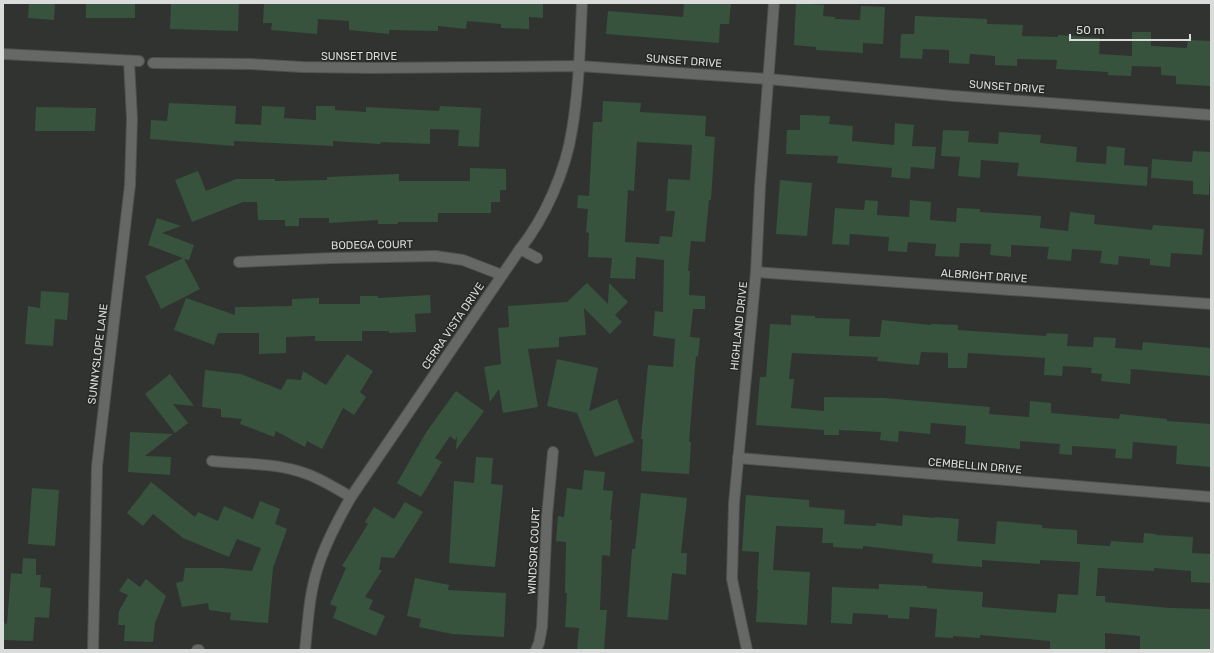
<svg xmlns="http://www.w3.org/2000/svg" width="1214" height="653" viewBox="0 0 1214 653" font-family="Rubik,sans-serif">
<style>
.building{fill:#37533d;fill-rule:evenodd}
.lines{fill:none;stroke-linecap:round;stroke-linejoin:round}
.minor-casing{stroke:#4e514f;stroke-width:12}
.tertiary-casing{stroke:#4e514f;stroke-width:12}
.minor{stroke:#656865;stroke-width:10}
.tertiary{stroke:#656865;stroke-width:10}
.labels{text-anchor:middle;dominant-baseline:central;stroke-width:3;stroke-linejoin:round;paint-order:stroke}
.street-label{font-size:11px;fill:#dadcdb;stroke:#262926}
</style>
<rect width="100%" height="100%" fill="#303330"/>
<g class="building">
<polygon points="29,3 55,3 54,20 28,18"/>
<rect x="86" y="3" width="49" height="15"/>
<polygon points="171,3 239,3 238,31 170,29"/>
<polygon points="264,3 543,3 543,18 529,17 529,29 501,28 501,24 467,21 466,29 438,26 438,31 389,30 389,34 349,30 349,21 318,19 317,34 271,30 272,23 263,23"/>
<polygon points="684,3 731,3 729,24 720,24 719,43 606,34 608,11 683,17"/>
<polygon points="796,3 824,5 823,16 835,17 835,19 860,20 861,6 885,7 883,44 863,43 863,53 816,50 816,47 794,45"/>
<polygon points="915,16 987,19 987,24 1023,25 1022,36 1058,37 1058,35 1100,38 1099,54 1132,56 1132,32 1151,32 1151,46 1187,48 1188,40 1211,41 1211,86 1176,84 1176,76 1161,75 1161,67 1132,66 1131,76 1108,75 1108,72 1056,69 1057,60 1017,59 1017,66 995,65 995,56 970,54 969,64 949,63 949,50 923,49 922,59 900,58 901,34 914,34"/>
<path d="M603,101L641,103L640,112L706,116L705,136L715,137L711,200H709L705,242L691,241L688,271H690L689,295L705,296V309H693L690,337L700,338L698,357L696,356L689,442H691L689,474L641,471L643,439H641L648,365L673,367L675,339L653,336L655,311L663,312L664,260L636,257L635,279L610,278L612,258L588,257L589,233L586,232L588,209L577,208L578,195L589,196L593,122H602ZM637,142L692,145L690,180L668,179L666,211H675L672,237L660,236L659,244L625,242L628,190L634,191Z"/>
<polygon points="169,103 236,106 235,124 261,125 262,106 285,107 284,118 316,120 316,106 335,106 335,110 366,112 366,107 439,111 440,106 481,108 479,147 458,146 459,130 430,129 430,144 381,142 380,144 333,141 333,146 234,141 234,146 150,139 151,120 167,121"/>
<polygon points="36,107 96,108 95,131 35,131"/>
<polygon points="800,115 830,116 829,124 853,126 852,141 894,145 895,123 914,125 912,146 936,147 934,169 911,167 910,179 891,177 892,168 837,163 838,156 786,154 787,130 800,130"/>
<polygon points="943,130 969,131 968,142 998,144 999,132 1041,135 1040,143 1077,147 1076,162 1106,164 1107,146 1125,148 1124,165 1148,167 1147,186 1017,176 1019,163 981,160 980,178 958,176 960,157 941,156"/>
<polygon points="1193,151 1211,152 1209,195 1193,194 1193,181 1151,178 1152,159 1192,162"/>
<polygon points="470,168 506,169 506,190 500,190 500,202 491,202 491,213 438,213 438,222 398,222 398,224 378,224 378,220 329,223 329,218 299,218 299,226 285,226 285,220 258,220 257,202 243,202 192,222 175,180 198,171 206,191 236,179 275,179 275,181 327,180 327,177 399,174 399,181 470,181"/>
<polygon points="780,180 812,183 807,236 776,234"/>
<polygon points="865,200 878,201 877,215 909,217 910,200 931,202 930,220 956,222 957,208 980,209 980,212 1041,216 1040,228 1068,231 1070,212 1095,215 1094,224 1152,230 1153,225 1204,229 1202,255 1171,253 1170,267 1150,265 1150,259 1119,256 1118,265 1100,263 1102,251 1072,249 1071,261 1047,259 1049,247 1011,245 1011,257 990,255 991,244 960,243 959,257 935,256 936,244 908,242 907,252 888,251 889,237 850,234 849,245 832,244 835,208 864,210"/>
<polygon points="157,218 181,226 162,233 194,245 189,260 184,259 200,289 161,309 145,276 183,258 148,245"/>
<polygon points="587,283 608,304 609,283 628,302 615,315 622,322 610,334 584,308 586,335 559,337 559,347 528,349 538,407 503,413 499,389 490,402 484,367 501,364 498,328 509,327 508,306 567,302"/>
<polygon points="41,291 69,293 67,320 55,319 53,346 25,344 28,306 40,308"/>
<polygon points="430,295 431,313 415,314 416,332 389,333 389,331 362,331 362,341 315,341 315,336 286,337 286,353 259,354 259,333 218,333 214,345 174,330 186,298 235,315 235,307 292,306 292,299 319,298 319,304 360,304 360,296 378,296 378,298"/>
<polygon points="791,315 815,316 815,318 850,319 849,336 880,337 882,320 931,325 931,324 958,325 958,330 1046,336 1047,333 1068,334 1067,346 1093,347 1094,337 1116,338 1115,348 1142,350 1143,342 1211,348 1211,376 1131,369 1130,384 1101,381 1102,374 1091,373 1092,368 1063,366 1062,376 1044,375 1045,358 968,353 967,368 948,368 948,353 921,352 919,365 877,361 878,357 792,353 789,379 794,379 791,408 824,411 824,397 884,398 990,407 989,414 1029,417 1030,401 1051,403 1051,413 1119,419 1120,414 1167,419 1167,421 1211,424 1211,467 1176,464 1177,446 1133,442 1132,459 1115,458 1116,449 1072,446 1072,455 1059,454 1060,444 1020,441 1020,449 965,444 966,426 931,423 930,434 899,431 898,442 880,440 881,432 839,430 839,435 824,435 824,430 756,425 760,377 766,377 770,324 791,325"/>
<polygon points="347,354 373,371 360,392 366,397 354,415 343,408 322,449 307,441 305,447 276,431 274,437 240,424 242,419 221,417 221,409 202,407 205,370 241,374 281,390 287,379 301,380 303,371 326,385"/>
<polygon points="557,359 598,368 589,411 617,399 634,442 595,457 577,413 547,406"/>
<polygon points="170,374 194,406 173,404 188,423 175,433 145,394"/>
<polygon points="456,391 484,411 456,450 457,436 455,440 450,436 435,458 442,462 421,497 397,483 427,431"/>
<polygon points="130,432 173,434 145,456 171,457 170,475 128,472"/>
<polygon points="476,457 493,458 491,484 503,485 495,567 449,563 454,481 474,483"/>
<polygon points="584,470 605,472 603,490 613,491 610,520 612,520 610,556 602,555 600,610 607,610 604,650 577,650 579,628 565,627 567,593 565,593 566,542 556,541 558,516 564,517 567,488 582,490"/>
<polygon points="151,482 195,517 198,512 218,521 224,506 253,519 260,501 280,509 275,524 287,529 273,568 268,623 230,620 231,613 209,610 208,603 182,607 176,583 183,581 185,568 223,568 252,571 253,568 255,568 253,568 261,548 237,539 229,557 183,538 153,514 143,526 127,513"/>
<polygon points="32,488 59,490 55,546 28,544"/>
<polygon points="641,493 687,498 681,553 687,553 686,575 672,573 668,620 627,617 632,549 635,549"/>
<polygon points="746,495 809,500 809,507 845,510 844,524 876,526 876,523 902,526 903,515 935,518 935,517 959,519 957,541 995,544 997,521 1042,525 1042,528 1077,530 1077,544 1110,546 1111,541 1143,543 1144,533 1156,534 1156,535 1193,537 1192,553 1211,554 1211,583 1191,582 1191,571 1154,568 1154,571 1098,568 1096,596 1105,596 1105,602 1170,608 1211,609 1211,650 1140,650 1140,636 1105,633 1105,650 1050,649 1050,641 980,635 980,638 953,636 953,638 935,637 937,609 910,607 909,619 888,618 888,615 853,613 852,624 831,623 832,587 879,589 879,584 927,586 927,588 983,592 982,607 1056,613 1058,594 1078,595 1080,562 1040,560 1040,564 982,560 982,567 932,563 933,554 863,546 863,549 833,547 833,543 822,543 823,528 776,526 773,570 810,572 807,625 756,622 758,589 757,589 759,552 742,551"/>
<polygon points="405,502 423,512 394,558 381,557 379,570 382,570 365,597 373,600 369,609 385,616 376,636 333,618 337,607 330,604 346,568 342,566 368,524 365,522 374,507 394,519"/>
<polygon points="23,558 36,559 36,575 41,575 40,587 51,588 49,618 35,617 33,641 3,640 3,623 7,624 11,573 22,574"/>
<polygon points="128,578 140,587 146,579 166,596 155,623 153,642 124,641 125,625 118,625 119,611 128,595 119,591"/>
<polygon points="415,578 449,585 448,590 506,593 504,637 452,634 419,627 421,619 407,616"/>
</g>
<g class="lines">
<defs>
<g id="minor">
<polyline points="3,54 139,61"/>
<polyline points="520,249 537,258"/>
<polyline points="239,262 333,258 435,256 463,260 502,275"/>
<polyline points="756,272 1211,304"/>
<polyline points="738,458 1211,497"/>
<path d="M212,461C241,464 271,463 298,471C317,476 335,488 351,497"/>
<polyline points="93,650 97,466 130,185 132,119 129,61"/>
<polyline points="197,650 199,650"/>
<path d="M305,650C308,622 309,594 318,567C325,544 339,518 351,497L520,249C545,218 566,170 572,130C579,89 580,45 582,3"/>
<polyline points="536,650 539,643 542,627 547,516 553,452"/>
<polyline points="747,650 732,579 734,503 756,272 760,187 774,3"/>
</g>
<polyline id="tertiary" points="153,63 250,64 302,67 372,68 579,66 768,79 954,96 1211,115"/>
</defs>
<use href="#minor" class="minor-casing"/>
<use href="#tertiary" class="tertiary-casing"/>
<use href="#minor" class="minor"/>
<use href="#tertiary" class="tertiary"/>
</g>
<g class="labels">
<g class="street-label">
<text x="359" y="56">SUNSET DRIVE</text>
<text transform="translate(684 61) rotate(4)">SUNSET DRIVE</text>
<text transform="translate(1007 87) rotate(4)">SUNSET DRIVE</text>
<text transform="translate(372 245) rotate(-1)">BODEGA COURT</text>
<text transform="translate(984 276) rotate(4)">ALBRIGHT DRIVE</text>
<text transform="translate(453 326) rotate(-56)">CERRA VISTA DRIVE</text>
<text transform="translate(739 326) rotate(-84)">HIGHLAND DRIVE</text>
<text transform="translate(98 354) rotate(-83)">SUNNYSLOPE LANE</text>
<text transform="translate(975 466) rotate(5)">CEMBELLIN DRIVE</text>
<text transform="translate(534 551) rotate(-87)">WINDSOR COURT</text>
</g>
</g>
<rect width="1214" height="653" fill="none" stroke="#dadcdb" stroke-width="8"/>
<path d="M1070 34v6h120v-6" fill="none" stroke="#dadcdb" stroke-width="2"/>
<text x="1076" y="34" font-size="12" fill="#dadcdb" stroke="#262926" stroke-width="3" paint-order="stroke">50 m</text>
</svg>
